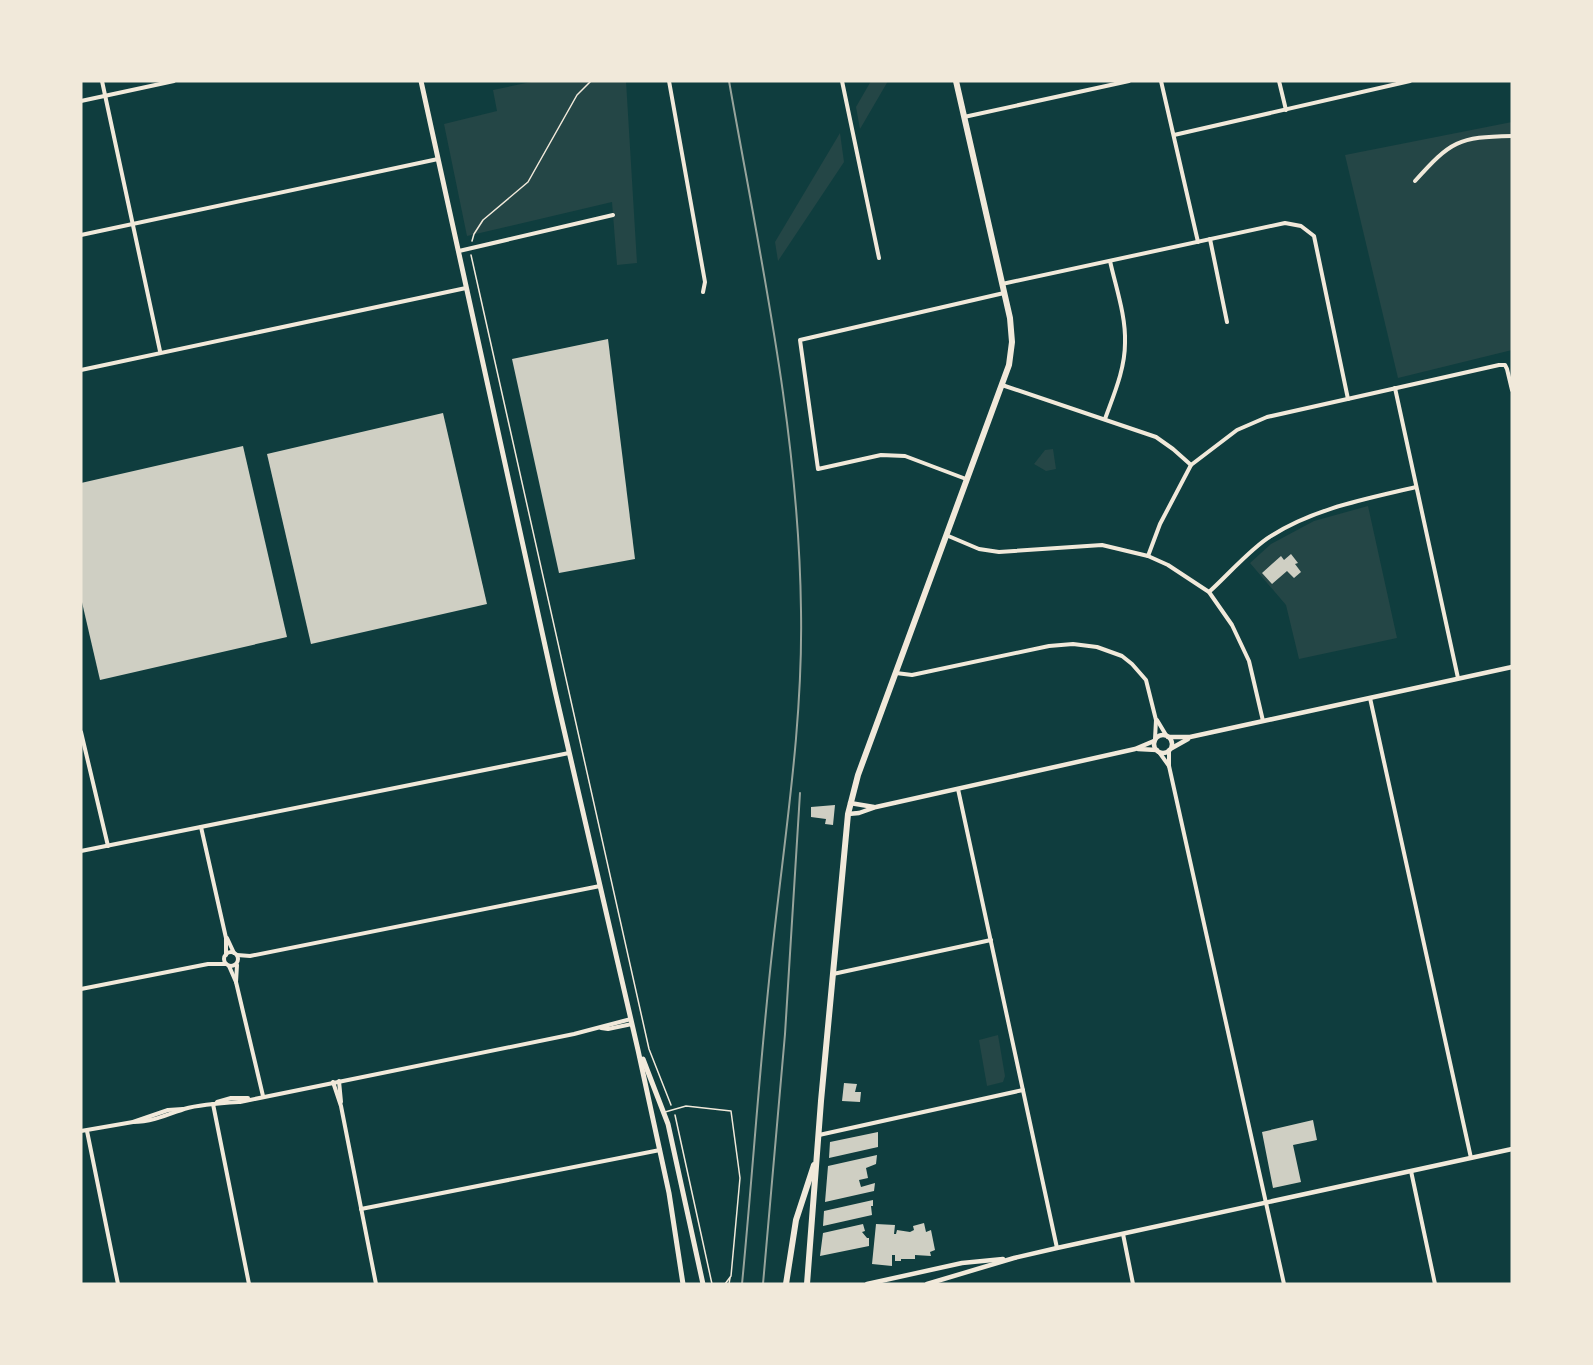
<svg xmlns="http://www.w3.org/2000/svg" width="1593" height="1365" viewBox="0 0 1593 1365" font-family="Raleway,sans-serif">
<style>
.green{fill:#244646}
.building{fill:#cfcfc3}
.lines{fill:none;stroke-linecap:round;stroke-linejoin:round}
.path{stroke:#f1e9da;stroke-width:1.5}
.service{stroke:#f1e9da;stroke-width:1.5}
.minor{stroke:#f1e9da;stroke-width:4}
.tertiary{stroke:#f1e9da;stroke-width:4.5}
.secondary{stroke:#f1e9da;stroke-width:5}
.primary{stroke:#f1e9da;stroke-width:6}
.rail{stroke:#97a49c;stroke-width:2}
</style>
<rect width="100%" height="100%" fill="#0f3d3e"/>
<g class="green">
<polygon points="536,81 626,81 637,263 617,265 612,202 467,236 444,124 497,111 493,90"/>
<polygon points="871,81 888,81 860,129 856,107"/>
<polygon points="1512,122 1512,350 1398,378 1345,155"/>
<polygon points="840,133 844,162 778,261 775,242"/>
<polygon points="1053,449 1056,469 1046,471 1034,464 1045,450"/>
<polygon points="1368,506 1397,638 1299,659 1286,605 1250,563 1271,544 1314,521"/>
<polygon points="998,1035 1005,1076 1003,1082 987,1086 979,1040"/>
</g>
<g class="building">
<polygon points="608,339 635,559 559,573 512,359"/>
<polygon points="443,413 487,604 311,644 267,454"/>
<polygon points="243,446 287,637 100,680 81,598 81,483"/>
<polygon points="1291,554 1298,563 1295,564 1301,572 1294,578 1287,571 1272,584 1262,573 1281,556 1284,560"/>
<polygon points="835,805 833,825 825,824 826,819 811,817 811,807"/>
<polygon points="844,1083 857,1084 855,1092 861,1092 860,1102 842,1101"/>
<polygon points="1313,1120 1317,1140 1293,1145 1301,1182 1273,1188 1262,1132"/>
<polygon points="878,1132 878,1147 829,1158 830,1142"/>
<polygon points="877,1155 876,1164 866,1168 868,1178 859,1180 861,1187 875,1183 874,1191 825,1202 828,1166"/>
<polygon points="873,1200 873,1206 871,1206 872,1215 823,1226 824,1211"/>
<polygon points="924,1223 926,1232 931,1230 935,1250 930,1252 931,1256 915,1255 915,1259 901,1259 901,1261 895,1261 895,1255 892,1255 892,1266 872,1264 876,1224 895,1225 894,1234 896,1234 897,1230 910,1232 914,1230 913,1226"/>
<polygon points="863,1224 865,1231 862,1232 867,1238 869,1238 869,1246 820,1256 823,1233"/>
</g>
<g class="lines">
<g class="path">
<polyline points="472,241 474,234 483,220 528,182 577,95 591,81"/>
<polyline points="471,255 649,1049 671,1105"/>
<polyline points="675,1115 712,1284"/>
</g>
<g class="service">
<polyline points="665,1112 686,1106 731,1111 740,1178 731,1276 725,1284"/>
<polyline points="729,1284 730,1278"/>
</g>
<g class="minor">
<polyline points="102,81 160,351"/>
<polyline points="669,81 705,282 703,292"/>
<polyline points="842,81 879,258"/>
<polyline points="1161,81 1198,242"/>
<polyline points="1279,81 1286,110"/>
<polyline points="81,101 174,81"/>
<polyline points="964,117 1129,81"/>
<polyline points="1174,135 1410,81"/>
<path d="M1415,181C1451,141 1458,137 1512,136"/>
<polyline points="81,235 438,159"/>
<polyline points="1210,239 1227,322"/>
<polyline points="459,251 613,215"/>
<polyline points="1002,284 1285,223 1301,226 1314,236 1348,399"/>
<polyline points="81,370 466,288"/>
<polyline points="1002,385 1156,437 1173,449 1191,465"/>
<polyline points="1395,388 1458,678"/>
<path d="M1105,419C1114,394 1125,369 1125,343C1126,316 1116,288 1110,261"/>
<polyline points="966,479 905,456 881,455 818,469 800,340 1004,293"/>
<polyline points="946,535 979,549 999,552 1102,545 1148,556 1168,565 1209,592 1232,625 1249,661 1263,721"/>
<polyline points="1148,556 1160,524 1191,465 1237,430 1267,417 1499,365 1505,365 1507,369 1512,390"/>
<path d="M1209,592C1227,576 1251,548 1271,536C1315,508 1366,499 1416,487"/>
<polyline points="896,673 912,675 1049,646 1073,644 1097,647 1122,656 1132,664 1146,680 1156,720 1155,739"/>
<polyline points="1370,698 1471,1158"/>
<polyline points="1157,720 1166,735"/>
<polyline points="81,732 108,846"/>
<polyline points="1169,750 1169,766 1284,1284"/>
<polyline points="1159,752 1169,766"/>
<polyline points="958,789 1057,1248"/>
<polyline points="201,827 226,938 226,955"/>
<polyline points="81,851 569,753"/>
<polyline points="227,938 234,953"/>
<circle cx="231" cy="959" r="7"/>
<polyline points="237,955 250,956 600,886"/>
<polyline points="229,966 236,982 263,1096"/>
<polyline points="833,974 991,940"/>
<polyline points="236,982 237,965"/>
<polyline points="81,989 208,964 226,964"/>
<polyline points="601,1028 608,1029 632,1024"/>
<polyline points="339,1081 341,1102"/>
<polyline points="333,1082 341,1106 376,1284"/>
<polyline points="217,1102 231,1098 248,1098"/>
<polyline points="213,1104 249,1284"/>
<path d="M133,1122C151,1122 167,1115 184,1109C202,1104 222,1103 240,1102L574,1034L631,1019"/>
<polyline points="81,1131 133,1122 168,1110 183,1109"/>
<polyline points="87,1131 118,1284"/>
<polyline points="819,1135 1023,1090"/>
<polyline points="1411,1171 1435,1284"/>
<polyline points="361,1209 660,1150"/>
<polyline points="1123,1234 1133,1284"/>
</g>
<g class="tertiary">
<circle cx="1163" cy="744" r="9"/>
<polyline points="1168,737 1190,737 1512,667"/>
<polyline points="1172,748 1188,739"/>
<polyline points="1138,749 1157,750"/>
<polyline points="850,803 874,807"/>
<polyline points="848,814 859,813 876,807 1135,749 1154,741"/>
<polyline points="867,1284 962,1263 1003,1259"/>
<polyline points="927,1284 1014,1258 1057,1248 1512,1149"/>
</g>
<g class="secondary">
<polyline points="421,81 555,691 638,1050 669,1193 683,1284"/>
<polyline points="643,1059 668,1124 703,1284"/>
</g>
<g class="primary">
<polyline points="786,1284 796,1220 814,1165"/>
<polyline points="807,1284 821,1101 848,814 858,775 1009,365 1012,342 1010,318 956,81"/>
</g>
<g class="rail">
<path d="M729,81C760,257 799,432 801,611C803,723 785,833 773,944C760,1057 753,1171 742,1284"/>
<polyline points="763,1284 785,1034 800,793"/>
</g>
</g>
<rect width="1593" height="1365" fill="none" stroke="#f1e9da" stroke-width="165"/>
</svg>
